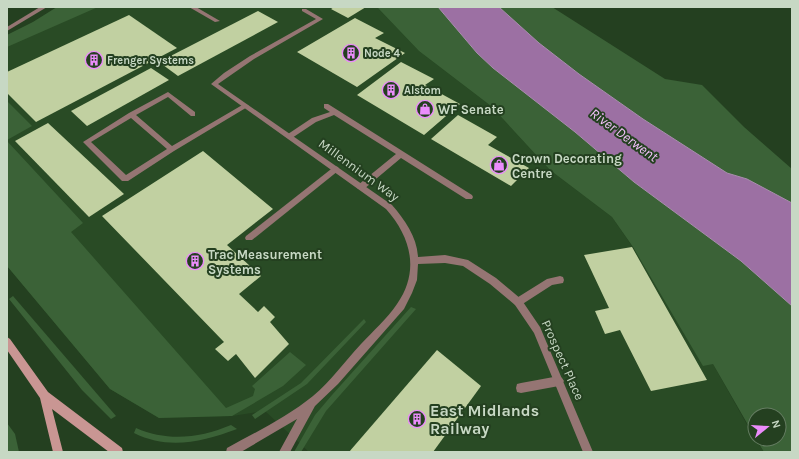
<svg xmlns="http://www.w3.org/2000/svg" width="799" height="459" viewBox="0 0 799 459" font-family="Karla,sans-serif">
<style>
.built{fill:#294b25}
.green{fill:#3b6237}
.water{fill:#9c70a3;stroke:#a98fad}
.building{fill:#c1d0a1}
.lines{fill:none;stroke-linecap:round;stroke-linejoin:round}
.lane{fill:#957573;fill-rule:evenodd}
.street{fill:#957573;fill-rule:evenodd}
.secondary{fill:#c99693;fill-rule:evenodd}
.labels{text-anchor:middle;dominant-baseline:central;stroke-width:4;stroke-linejoin:round;paint-order:stroke}
.far-poi-label{font-size:11px;font-weight:bold;fill:#c7d8c4;stroke:#244020;text-anchor:start}
.poi-label{font-size:13px;font-weight:bold;fill:#c7d8c4;stroke:#244020;text-anchor:start}
.street-label{font-size:13px;fill:#c7d8c4;stroke:#244020}
.water-label{font-size:14px;font-style:italic;fill:#f5c2fd;stroke:#244020}
.near-poi-label{font-size:16px;font-weight:bold;fill:#c7d8c4;stroke:#244020;text-anchor:start}
</style>
<rect width="100%" height="100%" fill="#244020"/>
<polygon class="built" points="57,7 377,7 419,51 491,106 550,170 612,217 713,364 755,439 764,452 309,452 265,411 232,416 159,418 110,389 7,266 7,35 33,22"/>
<g class="green">
<polygon points="57,7 98,7 7,47 7,35 33,22"/>
<polygon points="377,7 438,7 477,53 493,68 575,132 634,182 741,261 792,306 792,452 764,452 756,439 779,439 779,415 755,415 755,437 713,364 703,366 633,247 612,217 550,170 491,106 419,51"/>
<polygon points="499,7 552,7 665,79 702,85 744,127 792,169 792,203 747,179 727,173 643,119 579,74 539,43"/>
<polygon points="7,101 32,126 7,140"/>
<polygon points="7,141 83,223 71,232 226,408 253,396 255,389 252,386 290,352 306,365 283,386 232,416 159,418 110,389 7,266"/>
<polygon points="13,296 116,416 111,419 82,390 9,299"/>
<polygon points="411,307 416,309 326,411 301,452 294,452 315,415 332,395"/>
<polygon points="364,319 366,322 307,384 255,419 252,415 301,383"/>
<polygon points="7,423 15,434 19,452 7,452"/>
<path d="M231,425L237,429C202,442 168,450 134,433L136,428C168,442 200,438 231,425Z"/>
</g>
<polygon class="water" points="438,7 499,7 539,43 579,74 643,119 727,173 747,179 792,203 792,306 741,261 634,182 575,132 493,68 477,53"/>
<g class="building">
<polygon points="334,7 366,7 348,18 331,9"/>
<polygon points="258,11 278,22 178,76 159,62"/>
<polygon points="129,15 177,48 36,122 7,93 7,72"/>
<polygon points="355,18 384,33 375,38 405,53 357,87 297,52"/>
<polygon points="401,62 434,79 425,85 460,104 424,135 357,95"/>
<polygon points="151,68 169,80 87,126 71,111"/>
<polygon points="458,115 497,137 488,145 529,168 511,186 431,139"/>
<polygon points="48,123 124,194 89,217 15,141"/>
<polygon points="203,151 273,209 227,245 261,276 239,294 258,312 264,306 275,317 270,322 289,344 255,378 236,354 228,361 215,349 224,342 102,216"/>
<polygon points="632,247 707,380 651,391 620,330 605,334 595,311 609,308 584,255"/>
<polygon points="437,350 481,386 433,452 349,452"/>
</g>
<g class="lines">
<g class="lane">
<polygon points="189,7 196,7 220,21 215,22"/>
<path d="M168,92L195,112V116H191L168,97L136,115L172,146L244,104H246L249,106L174,151L128,181H122L83,142L129,113ZM131,118L167,149L126,175L91,142Z"/>
<polygon points="324,104 328,104 472,195 473,197 472,199 466,199 401,158 364,189 358,189 357,187 358,185 396,154 334,115 316,122 292,138 288,138 287,136 288,134 312,118 330,112 324,108"/>
<polygon points="335,166 338,167 339,169 338,171 252,240 246,240 245,238 246,236"/>
<polygon points="560,276 563,277 564,280 563,283 552,285 521,305 518,306 515,305 514,302 515,299 547,279"/>
<polygon points="559,376 562,378 564,381 562,384 559,386 521,393 517,392 516,388 517,384 521,383"/>
</g>
<g class="street">
<polygon points="40,7 47,7 7,31 7,27"/>
<path d="M302,9H306L323,19L254,59L218,84L392,205C405,220 417,237 418,257L445,255L468,260L496,278L521,299L540,327L593,452H583L534,333L515,305L490,284L463,266L445,263L418,264L417,280L412,293L404,309L338,384L315,406L290,452H279L297,419L241,452H226L227,448C256,432 287,417 313,396C331,381 345,361 361,344C373,331 387,319 397,304C420,271 411,237 386,209L211,84L224,73L250,56L316,19L302,11Z"/>
</g>
<polygon class="secondary" points="7,337 10,339 48,392 122,448 123,452 109,452 52,409 63,452 53,452 40,398 7,350"/>
</g>
<defs>
<symbol id="building-ring" viewBox="-11 -11 22 22"><circle r="9.5" fill="#244020" stroke="#eb8cfb" stroke-width="1.5"/><path d="M-4-6H4V6H1V3H-1V6H-4ZM-2.5-4.3h1.7v1.8h-1.7ZM.8-4.3h1.7v1.8H.8ZM-2.5-1h1.7V.8h-1.7ZM.8-1h1.7V.8H.8Z" fill="#eb8cfb"/></symbol>
<symbol id="shop-ring" viewBox="-11 -11 22 22"><circle r="9.5" fill="#244020" stroke="#eb8cfb" stroke-width="1.5"/><path d="M-5-2.5h2.3a2.7 3.5 0 0 1 5.4 0H5L5.5 6h-11ZM-1.5-2.5h3a1.5 2.3 0 0 0-3 0Z" fill="#eb8cfb"/></symbol>
</defs>
<g fill-rule="evenodd">
<use href="#building-ring" x="341" y="43" width="20" height="20"/>
<use href="#building-ring" x="84" y="50" width="20" height="20"/>
<use href="#building-ring" x="381" y="80" width="20" height="20"/>
<use href="#shop-ring" x="415" y="99" width="20" height="20"/>
<use href="#shop-ring" x="489" y="155" width="20" height="20"/>
<use href="#building-ring" x="185" y="251" width="20" height="20"/>
<use href="#building-ring" x="407" y="409" width="20" height="20"/>
</g>
<g class="labels">
<g class="far-poi-label">
<text x="364" y="53">Node 4</text>
<text x="107" y="60">Frenger Systems</text>
<text x="404" y="90">Alstom</text>
</g>
<g class="poi-label">
<text x="438" y="109">WF Senate</text>
<text x="512" y="158">Crown Decorating<tspan x="512" dy="15">Centre</tspan></text>
<text x="208" y="254">Trac Measurement<tspan x="208" dy="15">Systems</tspan></text>
</g>
<g class="street-label">
<text transform="translate(359 170) rotate(36)">Millennium Way</text>
<text transform="translate(563 360) rotate(66)">Prospect Place</text>
</g>
<g class="water-label">
<text transform="translate(624 135) rotate(36)">River Derwent</text>
</g>
<g class="near-poi-label">
<text x="430" y="410">East Midlands<tspan x="430" dy="18">Railway</tspan></text>
</g>
</g>
<rect width="799" height="459" fill="none" stroke="#c7d8c4" stroke-width="16"/>
<g transform="translate(767 427) rotate(72)"><circle r="19" fill="#244020" stroke="#657d62"/>
<path d="M0-3L7 15L0 10L-7 15Z" fill="#eb8cfb"/>
<text y="-6" font-size="11" font-weight="bold" text-anchor="middle" fill="#c7d8c4">N</text>
</g>
</svg>
